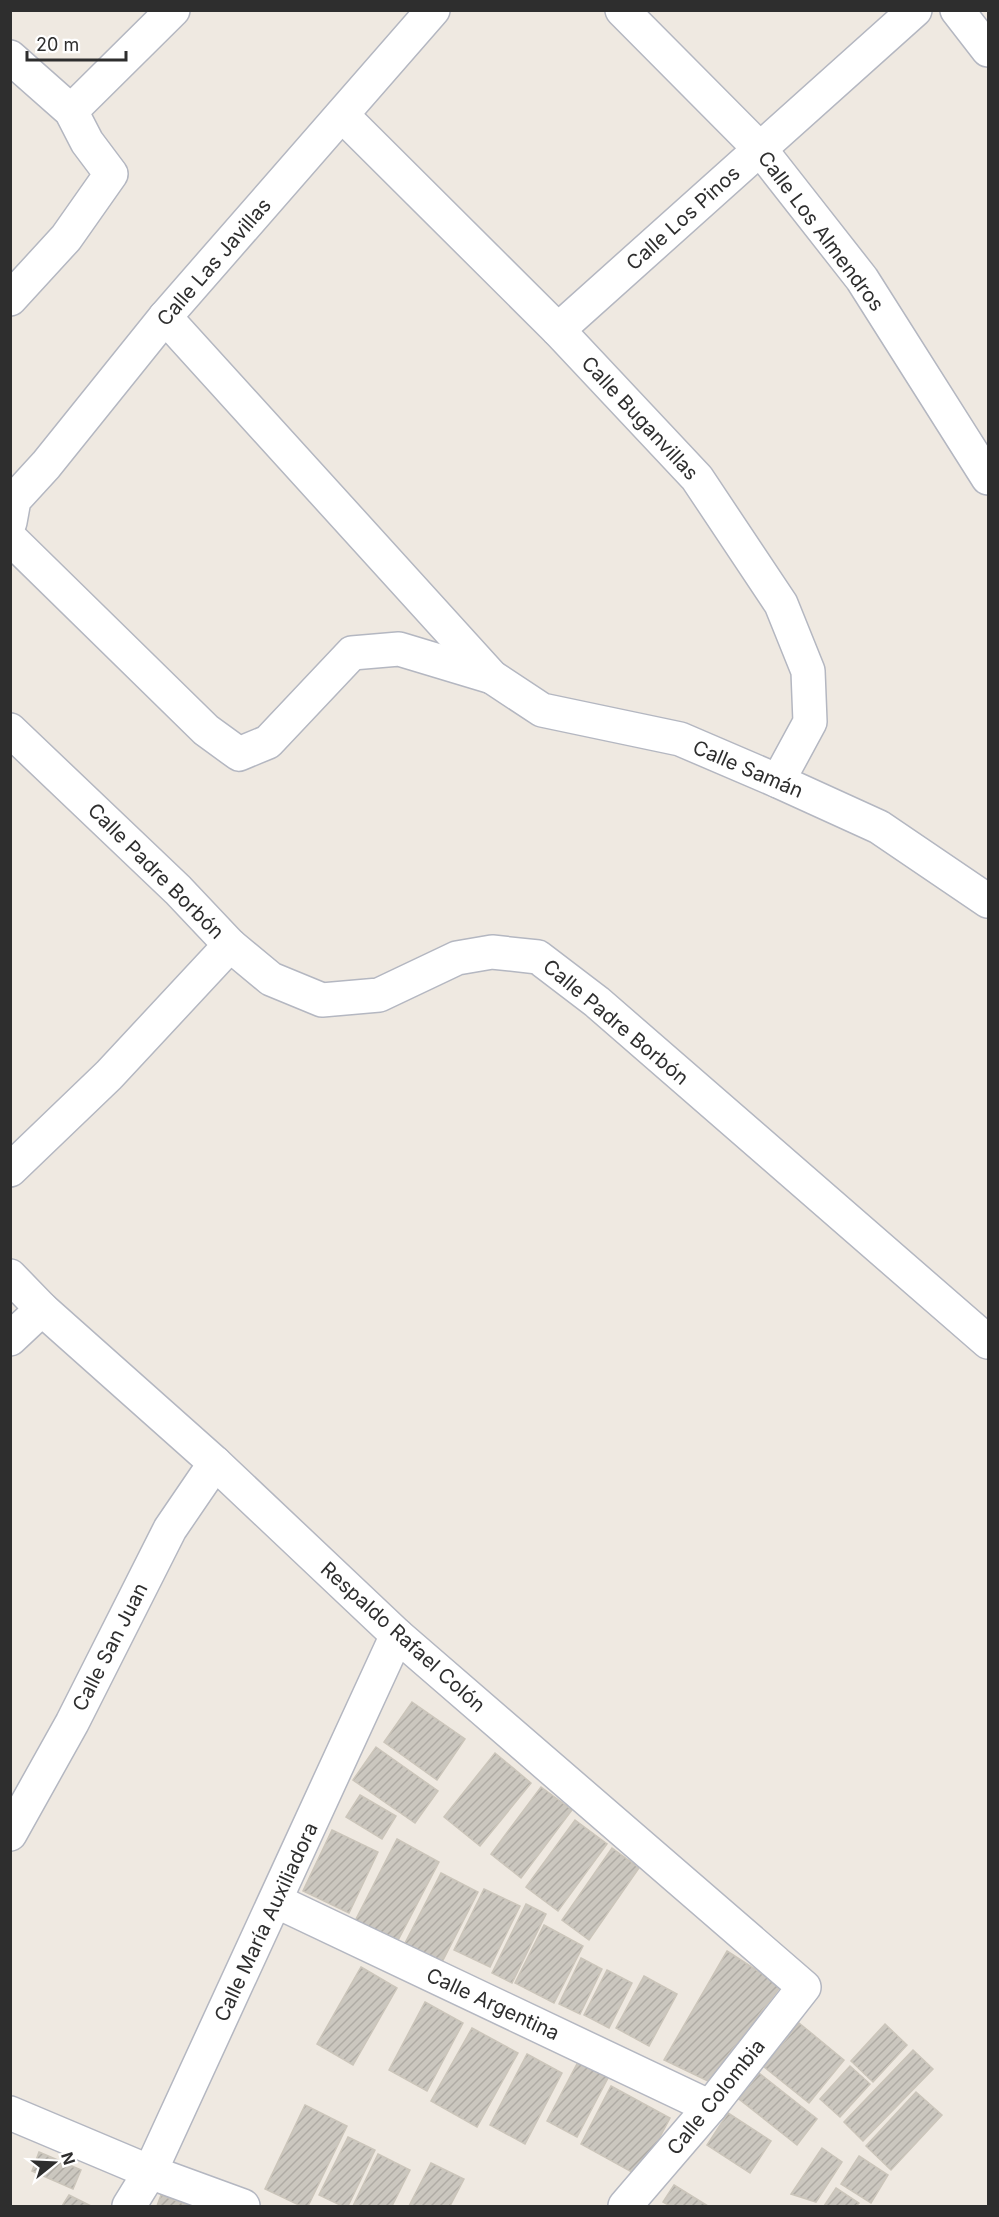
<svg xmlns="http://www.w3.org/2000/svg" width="999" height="2217" viewBox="0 0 999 2217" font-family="Inter,sans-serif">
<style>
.building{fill:url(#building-hatch);stroke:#cbc5ba;stroke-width:1.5}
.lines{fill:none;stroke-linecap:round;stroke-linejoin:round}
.minor-casing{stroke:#b4b7c1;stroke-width:36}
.minor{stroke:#fff;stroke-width:33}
.labels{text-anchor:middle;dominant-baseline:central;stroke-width:4.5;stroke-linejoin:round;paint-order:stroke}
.street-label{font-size:20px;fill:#2e2e2e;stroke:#fff}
</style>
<defs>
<pattern id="building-hatch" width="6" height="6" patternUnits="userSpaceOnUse" patternTransform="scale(1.5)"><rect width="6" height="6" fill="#cbc7bf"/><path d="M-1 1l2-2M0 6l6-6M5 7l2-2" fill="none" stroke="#afaba4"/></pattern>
</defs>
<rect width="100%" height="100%" fill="#efe9e1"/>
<g class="building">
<polygon points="412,1702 465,1739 437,1780 384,1742"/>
<polygon points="376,1747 438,1791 415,1823 353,1780"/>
<polygon points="495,1753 531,1783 480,1846 444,1817"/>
<polygon points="541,1787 572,1810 521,1878 491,1854"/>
<polygon points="360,1795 396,1816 382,1839 346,1817"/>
<polygon points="575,1820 607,1844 558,1911 526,1887"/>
<polygon points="332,1830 378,1852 349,1913 303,1891"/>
<polygon points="397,1839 439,1862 395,1946 354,1923"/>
<polygon points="612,1848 639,1868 589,1940 562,1920"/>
<polygon points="441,1873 478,1892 439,1968 402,1949"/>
<polygon points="484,1889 520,1906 490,1967 454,1950"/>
<polygon points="526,1904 546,1914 512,1983 492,1973"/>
<polygon points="544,1925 583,1946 554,2003 515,1983"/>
<polygon points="727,1951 781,1986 708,2081 664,2060"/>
<polygon points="581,1958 602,1969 580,2014 559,2004"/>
<polygon points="361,1967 397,1988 353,2065 317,2044"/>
<polygon points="607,1970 632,1983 609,2028 584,2015"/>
<polygon points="644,1976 677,1994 649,2046 616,2028"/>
<polygon points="425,2002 463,2023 427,2091 389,2070"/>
<polygon points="799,2023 844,2060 809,2103 764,2067"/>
<polygon points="885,2024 907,2045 873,2082 851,2061"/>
<polygon points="472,2028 518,2053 477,2127 431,2101"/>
<polygon points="913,2050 933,2069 863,2141 844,2122"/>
<polygon points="527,2054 562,2073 525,2144 490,2125"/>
<polygon points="579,2060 609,2076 577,2137 547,2121"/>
<polygon points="850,2066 870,2084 840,2117 820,2099"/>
<polygon points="759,2073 817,2119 797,2145 739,2099"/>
<polygon points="611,2086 670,2118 639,2176 581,2144"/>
<polygon points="916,2092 942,2115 891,2170 866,2146"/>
<polygon points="305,2105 347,2126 308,2206 301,2206 265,2189"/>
<polygon points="728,2113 771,2141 750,2173 707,2145"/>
<polygon points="348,2137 375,2150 348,2206 342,2206 319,2195"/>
<polygon points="822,2148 842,2162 816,2202 791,2194"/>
<polygon points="39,2152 81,2170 73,2189 32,2171"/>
<polygon points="378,2154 410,2170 392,2206 353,2206"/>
<polygon points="859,2156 888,2175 871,2203 841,2184"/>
<polygon points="431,2163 464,2179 450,2206 409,2206"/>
<polygon points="674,2185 708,2206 670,2206 663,2202"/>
<polygon points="836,2188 859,2203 856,2206 824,2206"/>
<polygon points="69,2195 91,2206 62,2206"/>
<polygon points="161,2195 190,2206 157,2206"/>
</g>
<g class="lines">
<defs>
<g id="minor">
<polyline points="622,10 760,149 862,279 988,478"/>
<polyline points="957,10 988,50"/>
<polyline points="10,57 71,111 87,142 111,174 66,238 10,299"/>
<polyline points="71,111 173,10"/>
<polyline points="342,115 558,330 697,478 781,604 808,671 810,722 778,781"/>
<polyline points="165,317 492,677 542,710 680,739 778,781 879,827 988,901"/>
<polyline points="558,330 915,10"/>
<polyline points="10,522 14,500 46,465 165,317 433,10"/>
<polyline points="10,538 206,730 239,754 268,742 352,653 399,649 492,677"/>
<polyline points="10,730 178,890 230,945 271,979 322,1000 379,995 457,958 492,952 538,957 597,1002 988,1342"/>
<polyline points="10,1170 109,1075 230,945"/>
<polyline points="10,1276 42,1309 215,1463 397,1635 804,1987 710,2107 625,2206"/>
<polyline points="10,1339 42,1309"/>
<polyline points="10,1834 72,1723 170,1529 215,1463"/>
<polyline points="276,1901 710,2107"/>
<polyline points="10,2113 150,2172 243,2206"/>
<polyline points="129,2206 150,2172 397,1635"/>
</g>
</defs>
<use href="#minor" class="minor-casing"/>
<use href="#minor" class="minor"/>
</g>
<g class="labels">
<g class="street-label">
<text transform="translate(683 218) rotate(-42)">Calle Los Pinos</text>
<text transform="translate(821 231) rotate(53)">Calle Los Almendros</text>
<text transform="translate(214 262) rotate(-49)">Calle Las Javillas</text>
<text transform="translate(640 418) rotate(47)">Calle Buganvillas</text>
<text transform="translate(748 769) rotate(23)">Calle Samán</text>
<text transform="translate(156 871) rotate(45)">Calle Padre Borbón</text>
<text transform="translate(616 1022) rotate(40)">Calle Padre Borbón</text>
<text transform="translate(403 1637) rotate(42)">Respaldo Rafael Colón</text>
<text transform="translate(110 1647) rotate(-63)">Calle San Juan</text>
<text transform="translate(266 1922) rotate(-65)">Calle María Auxiliadora</text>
<text transform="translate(493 2004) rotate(25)">Calle Argentina</text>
<text transform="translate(716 2097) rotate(-51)">Calle Colombia</text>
</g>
</g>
<rect width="999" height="2217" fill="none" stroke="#2e2e2e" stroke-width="24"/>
<g transform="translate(54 2163) rotate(72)" stroke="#ffffff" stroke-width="4.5" paint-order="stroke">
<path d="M0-4.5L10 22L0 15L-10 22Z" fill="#2e2e2e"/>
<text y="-9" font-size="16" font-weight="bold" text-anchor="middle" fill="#2e2e2e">N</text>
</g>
<path d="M27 51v9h99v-9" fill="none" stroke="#2e2e2e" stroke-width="3"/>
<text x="36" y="51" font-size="18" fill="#2e2e2e" stroke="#ffffff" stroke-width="4.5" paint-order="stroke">20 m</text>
</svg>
